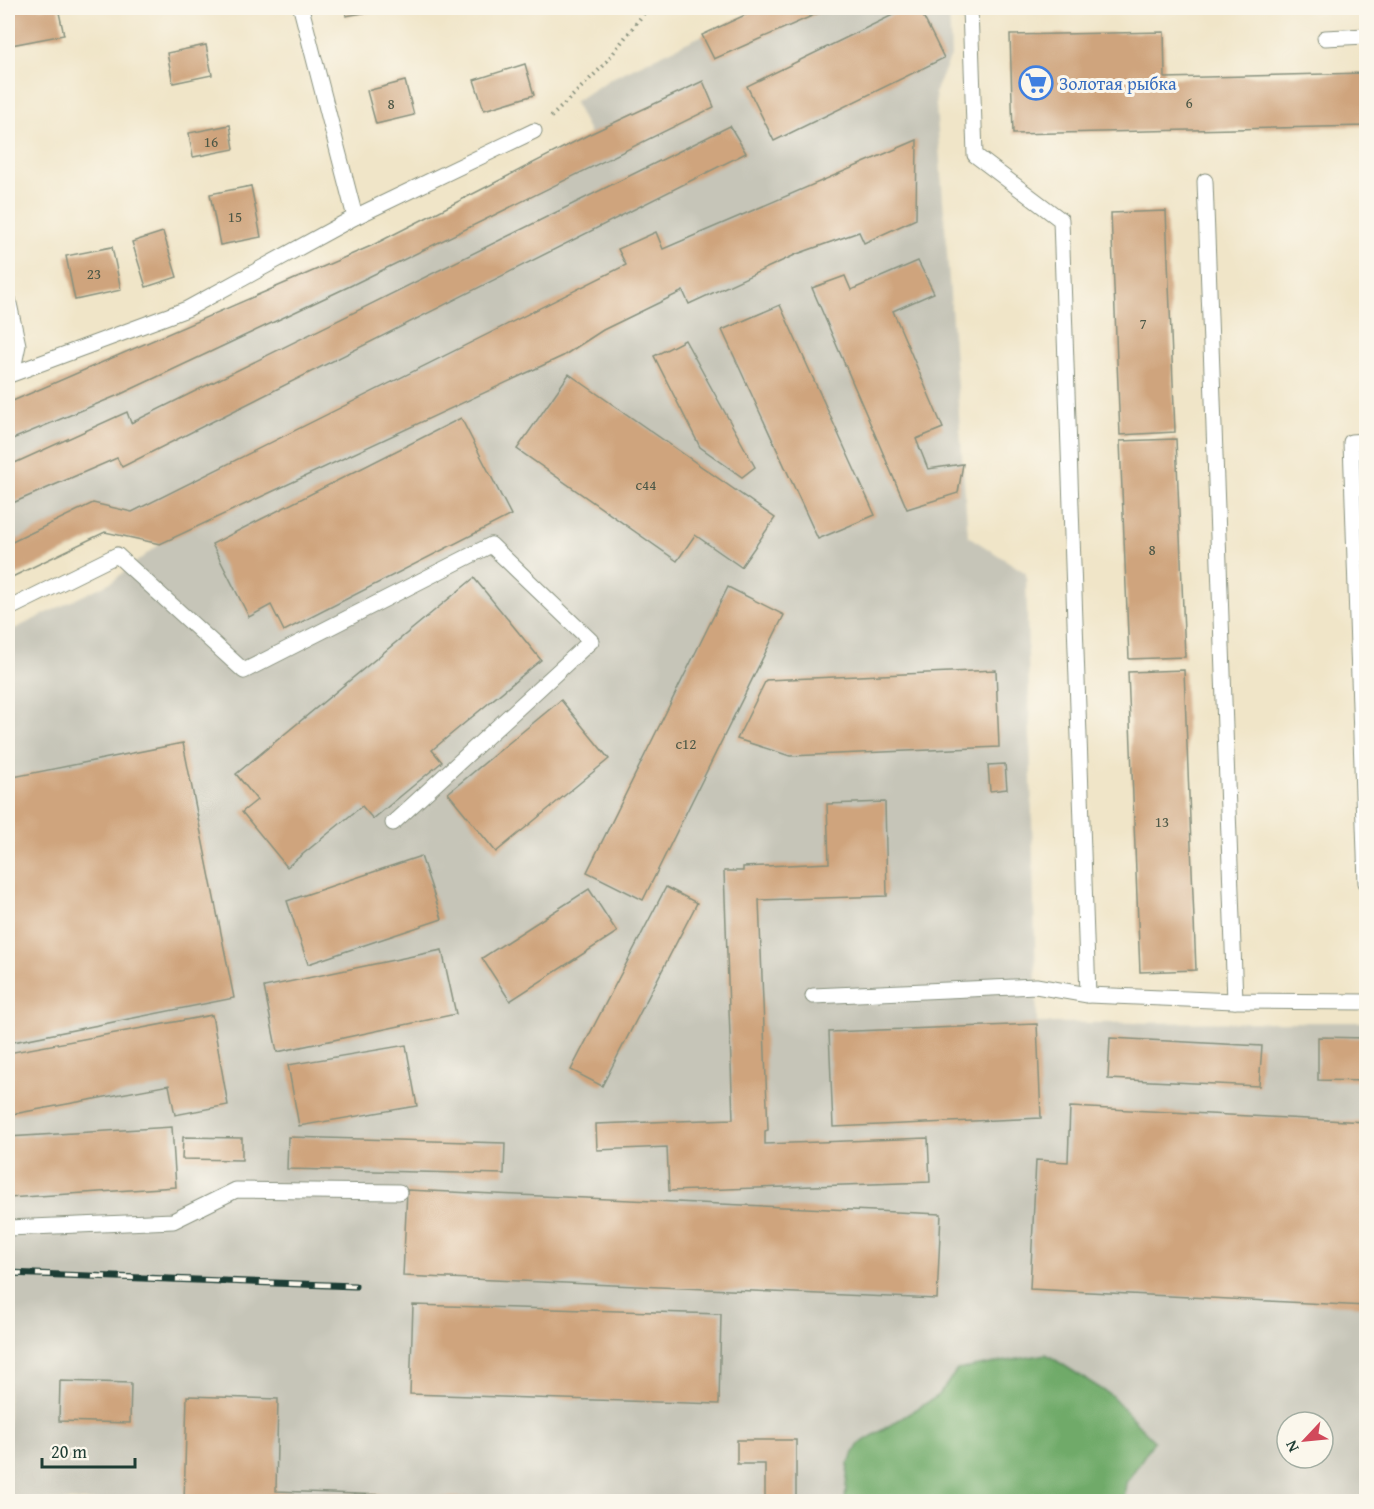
<svg xmlns="http://www.w3.org/2000/svg" width="1374" height="1509" viewBox="0 0 1374 1509" font-family="'Gentium Book Plus',serif">
<style>
.industrial{fill:#c6c5b8;fill-rule:evenodd}
.forest{fill:#6faa69;stroke:#47744e;stroke-width:1.5}
.building{fill:#cfa47d}
.lines{fill:none;stroke-linecap:round;stroke-linejoin:round}
.lane-casing{stroke:#88917e;stroke-width:17}
.path{stroke:#88917e;stroke-width:4;stroke-dasharray:1.5 4.5;stroke-linecap:butt}
.lane{stroke:#fff;stroke-width:15}
.rail-casing{stroke:#1f3d34;stroke-width:7}
.rail{stroke:#fbf7ec;stroke-width:4.5;stroke-dasharray:14;stroke-linecap:butt}
.labels{text-anchor:middle;dominant-baseline:central;stroke-width:6;stroke-linejoin:round;paint-order:stroke}
.number-label{font-size:15px;fill:#4b5746}
.shop-label{font-size:18px;fill:#366cbe;stroke:#fbf7ec;text-anchor:start}
</style>
<rect width="100%" height="100%" fill="#fbf7ec"/>
<filter id="ink" filterUnits="userSpaceOnUse"><feTurbulence type="fractalNoise" baseFrequency=".0167" numOctaves="2"/><feDisplacementMap in="SourceGraphic" scale="12" xChannelSelector="R" yChannelSelector="G"/><feConvolveMatrix kernelMatrix="1 2 1 2 8 2 1 2 1" color-interpolation-filters="sRGB"/></filter>
<filter id="wash" filterUnits="userSpaceOnUse"><feTurbulence type="fractalNoise" baseFrequency=".008" numOctaves="4" result="noise"/><feDisplacementMap in="SourceGraphic" scale="24" xChannelSelector="R" yChannelSelector="G"/><feGaussianBlur stdDeviation="1.35" result="paint"/><feColorMatrix in="noise" values="0 0 0 0 0 0 0 0 0 0 0 0 0 0 0 0 0 1.4 0 .05"/><feComposite in="paint" operator="in"/></filter>
<g filter="url(#wash)">
<rect width="100%" height="100%" fill="#f0e5c8"/>
<path class="industrial" d="M760,8H949L951,56L935,92L968,536L1026,573L1037,1023L1366,1022V1501H8V632L113,581L159,544L105,532L8,579V403L371,246L590,134L574,102L612,78ZM1287,1422H1323V1458H1287Z"/>
<polygon class="forest" points="1046,1354 1111,1395 1154,1441 1126,1483 1124,1501 845,1501 848,1464 859,1444 938,1396 957,1370"/>
<g id="blocks">
<g class="building">
<polygon points="8,8 58,8 64,35 11,45"/>
<polygon points="345,8 386,8 386,9 346,16"/>
<polygon points="760,8 830,8 714,59 702,35"/>
<polygon points="907,8 919,8 944,58 774,141 747,86"/>
<polygon points="1164,32 1165,78 1366,73 1366,126 1013,134 1010,35"/>
<polygon points="206,45 212,75 173,83 167,53"/>
<polygon points="525,64 534,95 484,110 474,80"/>
<polygon points="405,81 414,115 376,124 367,91"/>
<polygon points="703,81 714,107 348,287 121,394 8,441 8,403 371,246 590,134"/>
<polygon points="230,125 234,149 193,157 189,133"/>
<polygon points="730,126 746,153 122,467 117,458 8,505 8,466 127,412 131,423"/>
<polygon points="917,140 916,219 864,243 859,232 797,254 689,304 683,291 603,330 563,356 160,544 105,532 8,579 8,544 93,503 132,512 626,265 618,249 656,232 663,249"/>
<polygon points="251,186 261,237 220,245 210,194"/>
<polygon points="1166,211 1175,432 1120,435 1111,213"/>
<polygon points="163,232 177,277 146,287 132,242"/>
<polygon points="112,247 121,290 75,300 66,256"/>
<polygon points="918,261 934,293 893,311 943,428 916,439 928,469 963,464 958,493 907,509 812,288 845,276 851,290"/>
<polygon points="780,305 875,515 818,539 722,330"/>
<polygon points="685,340 755,467 742,477 700,447 654,356"/>
<polygon points="569,374 775,518 741,567 695,535 677,561 517,449"/>
<polygon points="461,418 511,515 284,631 271,605 249,617 212,544"/>
<polygon points="1176,439 1185,657 1129,659 1120,441"/>
<polygon points="474,578 541,660 432,750 442,762 373,819 362,806 287,867 242,812 257,800 236,774"/>
<polygon points="728,587 784,615 643,900 587,872"/>
<polygon points="996,670 999,747 790,756 737,739 766,680"/>
<polygon points="1184,670 1196,970 1140,972 1128,672"/>
<polygon points="561,700 609,759 496,852 448,793"/>
<polygon points="183,743 234,998 8,1043 8,778"/>
<polygon points="1005,764 1007,789 990,791 988,765"/>
<polygon points="885,802 887,896 759,900 768,1130 765,1131 765,1144 928,1138 930,1182 669,1191 667,1147 597,1150 596,1124 733,1119 724,871 743,871 743,867 829,863 827,804"/>
<polygon points="421,856 442,919 308,964 287,901"/>
<polygon points="666,887 697,903 602,1086 571,1070"/>
<polygon points="589,889 617,932 510,1001 482,958"/>
<polygon points="442,950 456,1014 277,1052 264,987"/>
<polygon points="212,1015 228,1105 175,1115 169,1085 8,1115 8,1053"/>
<polygon points="1037,1024 1041,1118 833,1127 829,1032"/>
<polygon points="1318,1037 1366,1038 1366,1081 1318,1080"/>
<polygon points="1110,1038 1262,1046 1259,1086 1108,1079"/>
<polygon points="406,1045 417,1106 299,1126 288,1065"/>
<polygon points="1070,1107 1366,1122 1366,1306 1030,1289 1036,1160 1068,1162"/>
<polygon points="172,1127 176,1187 8,1198 8,1137"/>
<polygon points="183,1137 242,1138 242,1160 182,1159"/>
<polygon points="288,1137 505,1143 504,1174 287,1169"/>
<polygon points="407,1190 941,1214 937,1299 403,1276"/>
<polygon points="413,1305 721,1314 719,1404 410,1394"/>
<polygon points="60,1381 131,1383 130,1423 59,1421"/>
<polygon points="187,1396 278,1399 276,1491 580,1502 184,1502"/>
<polygon points="737,1440 796,1440 796,1502 765,1502 765,1464 737,1464"/>
</g>
</g>
</g>
<g filter="url(#ink)">
<use href="#blocks" fill-opacity="0" stroke="#88917e" stroke-width="1.5"/>
<g class="lines">
<defs>
<g id="lane">
<polyline points="301,8 355,217"/>
<polyline points="970,8 975,155 1061,220 1088,995"/>
<polyline points="1325,38 1366,36"/>
<polyline points="1205,181 1235,1001"/>
<polyline points="8,299 18,345 12,374 187,309 355,217 534,131"/>
<polyline points="1366,441 1351,442 1366,883"/>
<polyline points="8,609 117,555 244,671 491,545 591,641 393,823"/>
<polyline points="813,996 1036,986 1088,995 1235,1001 1366,1002"/>
<polyline points="8,1228 173,1221 236,1190 399,1192"/>
</g>
</defs>
<use href="#lane" class="lane-casing"/>
<polyline class="path" points="551,117 603,66 648,8"/>
<use href="#lane" class="lane"/>
<defs>
<polyline id="rail" points="8,1273 355,1286"/>
</defs>
<use href="#rail" class="rail-casing"/>
<use href="#rail" class="rail"/>
</g>
</g>
<defs>
<symbol id="supermarket-ring" viewBox="-11 -11 22 22"><circle r="9.5" fill="#fbf7ec" stroke="#3f7fe0" stroke-width="1.5"/><path d="M-6-5.5h2.5l.6 2H6L4.5 2H-2.5L-4.4-4H-6ZM-1.5 3.2a1.3 1.3 0 1 0 .1 0ZM3 3.2a1.3 1.3 0 1 0 .1 0Z" fill="#3f7fe0"/></symbol>
</defs>
<g fill-rule="evenodd">
<use href="#supermarket-ring" x="1017" y="64" width="38" height="38"/>
</g>
<g class="labels">
<g class="number-label">
<text x="1189" y="102">6</text>
<text x="391" y="103">8</text>
<text x="211" y="141">16</text>
<text x="235" y="216">15</text>
<text x="94" y="273">23</text>
<text x="1143" y="323">7</text>
<text x="646" y="484">с44</text>
<text x="1152" y="549">8</text>
<text x="686" y="743">с12</text>
<text x="1162" y="821">13</text>
</g>
<g class="shop-label">
<text x="1059" y="83">Золотая рыбка</text>
</g>
</g>
<rect width="1374" height="1509" fill="none" stroke="#fbf7ec" stroke-width="30"/>
<g transform="translate(1305 1440) rotate(244)"><circle r="28" fill="#fbf7ec" stroke="#a3ada2" stroke-width="1.5"/>
<path d="M0-4.5L10 22L0 15L-10 22Z" fill="#d1495b"/>
<text y="-9" font-size="16" font-weight="bold" text-anchor="middle" fill="#1f3d34">N</text>
</g>
<path d="M42 1458v9h93v-9" fill="none" stroke="#1f3d34" stroke-width="3"/>
<text x="51" y="1458" font-size="18" fill="#1f3d34" stroke="#fbf7ec" stroke-width="4.5" paint-order="stroke">20 m</text>
</svg>
